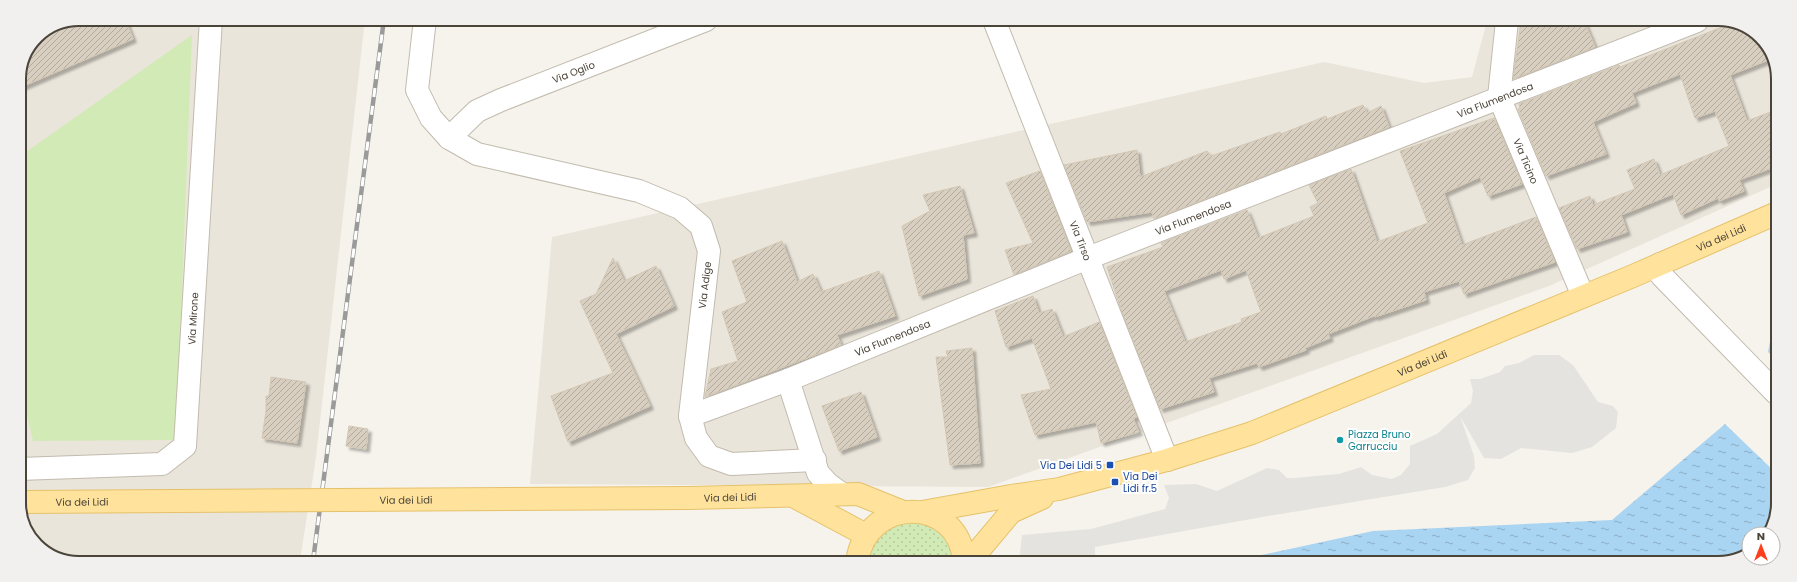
<svg xmlns="http://www.w3.org/2000/svg" width="1797" height="582" viewBox="0 0 1797 582" font-family="Poppins,sans-serif">
<style>
.residential{fill:#eae5da}
.grass{fill:url(#grass-dots)}
.park{fill:#d2eab5}
.parking{fill:#e5e3e0}
.water{fill:url(#water-ripples)}
.building{fill:url(#building-hatch);stroke:#d3c7b4;fill-rule:evenodd;filter:url(#shadow)}
.lines{fill:none;stroke-linecap:round;stroke-linejoin:round}
.minor-casing{stroke:#c2bbae;stroke-width:24}
.major-casing{stroke:#e6c16a;stroke-width:24}
.minor{stroke:#fff;stroke-width:22}
.major{stroke:#ffe39c;stroke-width:22}
.rail-casing{stroke:#9a9a9a;stroke-width:4.5}
.rail{stroke:#fff;stroke-width:3;stroke-dasharray:9;stroke-linecap:butt}
.major-bridge-casing{stroke:#e6c16a;stroke-width:24;stroke-linecap:butt}
.major-bridge{stroke:#ffe39c;stroke-width:22}
.culture-dot{fill:#0f9aa8;stroke:#fff;stroke-width:1.5}
.transit-dot{fill:#1a4fb4;stroke:#fff;stroke-width:1.5}
.labels{text-anchor:middle;dominant-baseline:central;stroke-width:4;stroke-linejoin:round;paint-order:stroke}
.street-label{font-size:10px;fill:#4b4439;stroke:#fff}
.culture-label{font-size:10px;fill:#0d838f;stroke:#fff;text-anchor:start}
.transit-label{font-size:10px;fill:#164399;stroke:#fff;text-anchor:end}
.rim{fill:none;stroke:#4b4439;stroke-width:2}
</style>
<defs>
<pattern id="grass-dots" width="8" height="8" patternUnits="userSpaceOnUse"><rect width="8" height="8" fill="#d2eab5"/><path d="M2 2h.1M6 6h.1" fill="none" stroke="#b6ca9c" stroke-width="1.8" stroke-linecap="round"/></pattern>
<pattern id="water-ripples" width="26" height="14" patternUnits="userSpaceOnUse"><rect width="26" height="14" fill="#a9d4f2"/><path d="M2 4q2-2 4 0t4 0M15 11q2-2 4 0t4 0" fill="none" stroke="#8caec5"/></pattern>
<pattern id="building-hatch" width="6" height="6" patternUnits="userSpaceOnUse"><rect width="6" height="6" fill="#d8cfc1"/><path d="M-1 1l2-2M0 6l6-6M5 7l2-2" fill="none" stroke="#b1aa9e"/></pattern>
<filter id="shadow"><feDropShadow dx="3.5" dy="3.5" stdDeviation="1" flood-color="#0004"/></filter>
</defs>
<rect width="100%" height="100%" fill="#f6f3ec"/>
<g class="residential">
<polygon points="79,19 365,19 316,457 300,561 63,561 32,540 19,507 19,79 37,36"/>
<polygon points="1487,21 1734,21 1763,40 1778,75 1777,184 1549,286 988,487 530,484 552,237 1324,62 1424,83 1472,77"/>
</g>
<path class="grass" d="M921,522C946,532 946,538 955,562H868C877,526 888,526 921,522Z"/>
<polygon class="park" points="192,35 176,440 33,441 19,378 19,157"/>
<polygon class="parking" points="1534,355 1559,355 1573,365 1598,402 1613,406 1618,412 1616,428 1592,447 1572,453 1521,448 1501,459 1484,458 1460,416 1474,456 1475,468 1468,480 1445,487 1268,516 1095,547 1095,560 1083,562 1019,562 1022,535 1091,529 1165,509 1169,498 1164,485 1196,484 1217,491 1267,468 1279,470 1287,478 1294,478 1339,474 1361,467 1372,475 1392,479 1401,475 1410,464 1410,446 1437,434 1471,403 1473,391 1470,379 1480,379 1500,372 1505,366 1519,363"/>
<g class="water">
<polygon points="1776,309 1777,309 1777,360 1768,352"/>
<polygon points="1725,424 1776,473 1776,519 1766,534 1749,534 1749,552 1718,563 1229,562 1373,531 1612,520"/>
</g>
<g class="building">
<polygon points="79,19 125,19 133,39 19,88 19,79 37,36"/>
<polygon points="1521,21 1584,21 1595,47 1513,79"/>
<polygon points="1735,22 1763,40 1771,59 1730,75 1747,121 1778,109 1777,166 1739,180 1744,191 1719,201 1718,198 1681,215 1673,194 1621,215 1627,232 1577,249 1559,208 1590,196 1593,205 1635,189 1627,170 1654,159 1660,175 1729,146 1715,111 1695,118 1680,74 1632,93 1636,103 1593,122 1606,154 1546,176 1518,109 1520,108 1519,104 1619,65 1620,67"/>
<polygon points="1363,105 1367,113 1381,106 1389,127 1154,219 1152,212 1087,222 1064,165 1137,150 1140,177 1207,151 1211,156 1280,132 1281,134 1326,116 1327,119"/>
<path d="M1494,118L1522,184L1488,196L1480,177L1444,193L1462,245L1536,217L1555,262L1464,294L1459,281L1424,292L1426,300L1375,317L1374,316L1328,334L1330,338L1305,348L1306,350L1259,367L1257,363L1209,378L1214,392L1160,409L1122,312L1107,267L1163,247L1161,243L1247,210L1258,238L1314,216L1310,207L1318,203L1309,185L1351,169L1377,242L1428,223L1400,151ZM1221,270L1224,279L1246,270L1261,312L1241,319L1242,322L1185,342L1164,291Z"/>
<polygon points="1040,171 1071,251 1014,275 1005,250 1033,243 1006,183"/>
<polygon points="960,186 974,233 963,235 967,279 919,296 902,226 930,211 923,195"/>
<polygon points="782,241 797,282 813,274 821,292 879,271 895,316 837,335 841,345 705,397 711,369 738,361 722,312 747,302 732,261"/>
<polygon points="613,258 624,281 656,266 674,306 616,334 650,406 568,442 551,396 613,373 580,301 596,294"/>
<polygon points="1033,296 1039,313 1052,309 1063,337 1099,322 1137,417 1133,418 1139,432 1101,443 1096,422 1035,435 1021,395 1051,389 1032,338 1006,347 995,311"/>
<polygon points="972,348 980,463 950,465 936,357 948,357 946,351"/>
<polygon points="271,377 306,382 297,443 262,438 266,411 266,396 269,396"/>
<polygon points="861,392 877,437 839,451 822,406"/>
<polygon points="349,426 368,429 366,449 346,446"/>
</g>
<g class="lines">
<defs>
<g id="minor">
<polyline points="425,19 417,90 431,118 449,138 477,154 639,191 680,208 701,226 709,251 690,416 696,438 709,456 731,464 815,460"/>
<path id="s1" d="M994,20L1167,460"/>
<path id="s2" d="M1507,21L1499,97L1583,296"/>
<path id="s3" d="M449,138L477,111L501,100L706,20"/>
<polyline points="1660,264 1661,275 1776,393"/>
<polyline points="788,380 818,473 828,484 842,494"/>
<path id="s4" d="M690,416L788,380L1088,258L1697,21"/>
<path id="s5" d="M19,469L162,464L185,446L211,19"/>
</g>
<g id="major">
<polyline points="793,496 866,535"/>
<path id="s6" d="M688,498L858,494L903,512"/>
<path id="s7" d="M922,512L1011,496L1059,489L1167,460L1252,433L1633,276L1777,213"/>
<path d="M857,562C866,495 960,495 964,562"/>
<polyline points="969,562 1011,512 1042,498"/>
</g>
</defs>
<use href="#minor" class="minor-casing"/>
<use href="#major" class="major-casing"/>
<use href="#minor" class="minor"/>
<use href="#major" class="major"/>
<defs>
<polyline id="rail" points="313,561 384,19"/>
</defs>
<use href="#rail" class="rail-casing"/>
<use href="#rail" class="rail"/>
<defs>
<g id="major-bridge">
<path id="s8" d="M19,502L688,498"/>
</g>
</defs>
<use href="#major-bridge" class="major-bridge-casing"/>
<use href="#major-bridge" class="major-bridge"/>
</g>
<circle class="culture-dot" cx="1340" cy="440" r="4"/>
<g class="transit-dot">
<rect x="1106" y="461" width="8" height="8" rx="2"/>
<rect x="1111" y="478" width="8" height="8" rx="2"/>
</g>
<g class="labels">
<g class="street-label">
<text stroke="none"><textPath href="#s3" startOffset="143">Via Oglio</textPath></text>
<text stroke="none"><textPath href="#s4" startOffset="865">Via Flumendosa</textPath></text>
<text stroke="none"><textPath href="#s2" startOffset="146">Via Ticino</textPath></text>
<text stroke="none"><textPath href="#s4" startOffset="541">Via Flumendosa</textPath></text>
<text stroke="none"><textPath href="#s7" startOffset="848">Via dei Lidi</textPath></text>
<text stroke="none"><textPath href="#s1" startOffset="237">Via Tirso</textPath></text>
<text transform="translate(705 285) rotate(-83)">Via Adige</text>
<text stroke="none"><textPath href="#s5" startOffset="300">Via Mirone</textPath></text>
<text stroke="none"><textPath href="#s4" startOffset="217">Via Flumendosa</textPath></text>
<text stroke="none"><textPath href="#s7" startOffset="524">Via dei Lidi</textPath></text>
<text stroke="none"><textPath href="#s6" startOffset="42">Via dei Lidi</textPath></text>
<text stroke="none"><textPath href="#s8" startOffset="387">Via dei Lidi</textPath></text>
<text stroke="none"><textPath href="#s8" startOffset="63">Via dei Lidi</textPath></text>
</g>
<g class="culture-label">
<text x="1348" y="434">Piazza Bruno<tspan x="1348" dy="12">Garrucciu</tspan></text>
</g>
<g class="transit-label">
<text x="1102" y="465">Via Dei Lidi 5</text>
<text x="1123" y="476" text-anchor="start">Via Dei<tspan x="1123" dy="12">Lidi fr.5</tspan></text>
</g>
</g>
<path d="M0 0H1797V582H0ZM79 26H1718A53 53 0 0 1 1771 79V503A53 53 0 0 1 1718 556H79A53 53 0 0 1 26 503V79A53 53 0 0 1 79 26Z" fill="#f1f0ef" fill-rule="evenodd"/>
<path class="rim" d="M79 26H1718A53 53 0 0 1 1771 79V503A53 53 0 0 1 1718 556H79A53 53 0 0 1 26 503V79A53 53 0 0 1 79 26Z"/>
<g transform="translate(1761 546)"><circle r="19" fill="#ffffff" stroke="#b7b4b0"/>
<path d="M0-3L7 15L0 10L-7 15Z" fill="#fc3f1d"/>
<text y="-6" font-size="11" font-weight="bold" text-anchor="middle" fill="#4b4439">N</text>
</g>
</svg>
